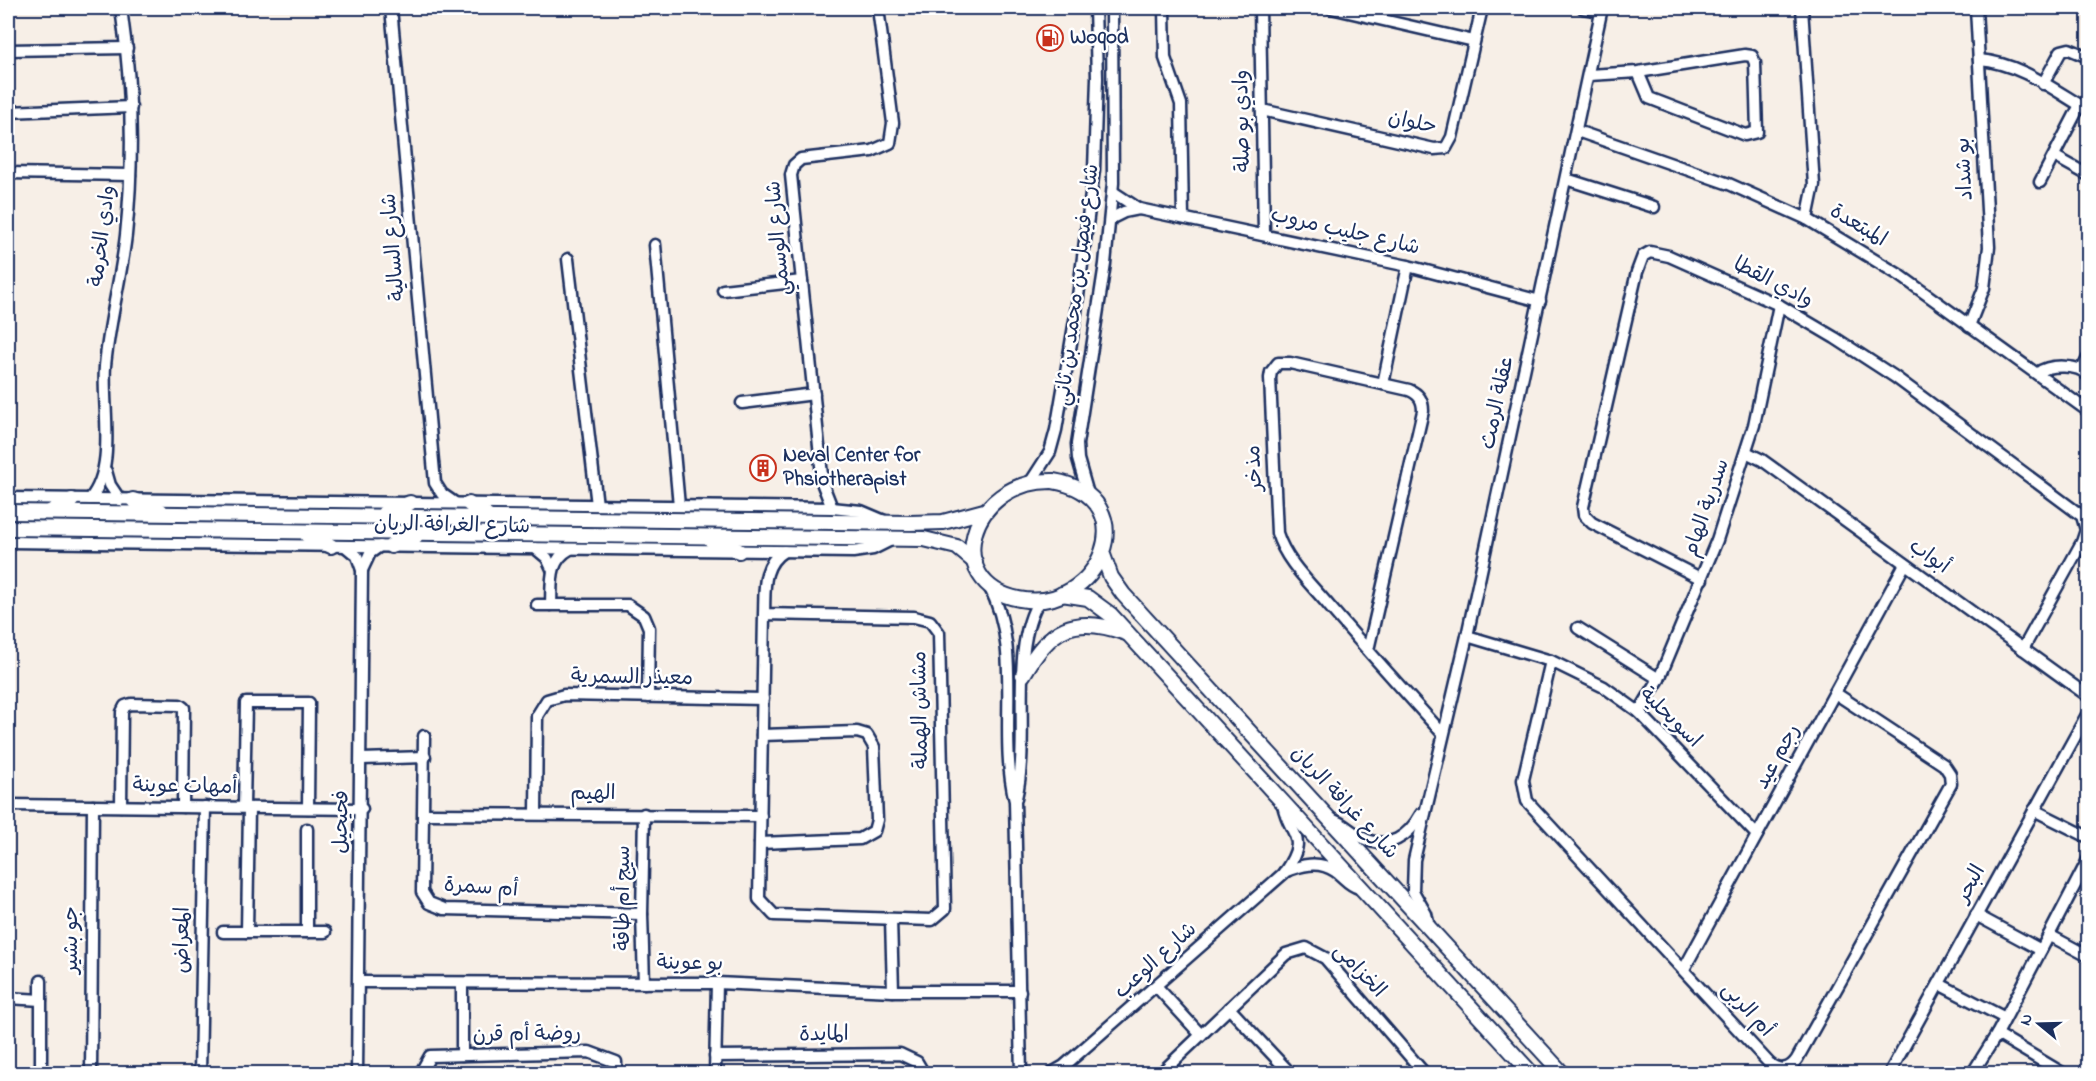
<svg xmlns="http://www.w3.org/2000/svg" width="2096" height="1081" viewBox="0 0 2096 1081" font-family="'Indie Flower','Playpen Sans Arabic',sans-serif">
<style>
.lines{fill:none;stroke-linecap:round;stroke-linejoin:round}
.minor-casing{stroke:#1b2f5e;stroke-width:15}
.major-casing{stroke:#1b2f5e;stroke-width:18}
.minor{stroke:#fff;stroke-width:10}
.major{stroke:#fff;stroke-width:14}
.labels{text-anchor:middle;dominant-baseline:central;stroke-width:5;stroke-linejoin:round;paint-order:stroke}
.poi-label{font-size:21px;font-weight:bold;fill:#1b2f5e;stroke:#fff;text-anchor:start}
.street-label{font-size:21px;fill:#1b2f5e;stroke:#fff}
</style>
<rect width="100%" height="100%" fill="#f7efe7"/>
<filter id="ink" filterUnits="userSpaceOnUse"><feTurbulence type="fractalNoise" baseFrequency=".0167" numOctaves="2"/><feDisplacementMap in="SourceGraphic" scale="12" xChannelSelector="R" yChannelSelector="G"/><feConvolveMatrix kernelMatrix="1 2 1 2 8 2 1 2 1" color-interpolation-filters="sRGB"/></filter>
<g filter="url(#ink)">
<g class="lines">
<defs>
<g id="minor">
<polyline points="391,8 435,483 442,494 455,503"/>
<polyline points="1164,8 1165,58 1181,104 1183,218"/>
<polyline points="1260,8 1264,233"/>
<polyline points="1331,8 1474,41"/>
<polyline points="1583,8 1601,11"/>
<polyline points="1802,8 1814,185 1807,219"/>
<polyline points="8,50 127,48"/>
<path d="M1979,60C2020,63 2054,90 2088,110"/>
<polyline points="1589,75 1638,72 1745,55 1752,56 1755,63 1757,132 1745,135 1649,98 1638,72"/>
<polyline points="2043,84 2061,51 2069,49 2088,57"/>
<polyline points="1262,110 1434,149 1446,148 1452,137 1482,8"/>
<polyline points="8,112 131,107"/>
<polyline points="1577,131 1729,184 1807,219 1901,276 2088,411"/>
<polyline points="2054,156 2088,175"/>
<polyline points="8,173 130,175"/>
<polyline points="1566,179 1654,207"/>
<polyline points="2040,182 2080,105"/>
<polyline points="1113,192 1139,209 1408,266 1540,301"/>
<polyline points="1110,219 1124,212 1139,209"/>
<polyline points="655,245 679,506"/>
<polyline points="568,259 597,505"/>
<polyline points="723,290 802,281"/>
<polyline points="1969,326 1984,288 1989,247 1976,8"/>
<polyline points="2082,370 2088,358"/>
<path d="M2038,373C2049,364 2080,364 2088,376"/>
<polyline points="1383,384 1408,266"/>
<polyline points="742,403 814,394"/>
<polyline points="1746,452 1762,460 2088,696"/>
<polyline points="106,471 110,485 120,500"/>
<polyline points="1030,483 1050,452 1056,430 1075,320 1094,170 1097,78 1095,8"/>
<polyline points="1088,494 1078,459 1077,444 1105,264 1113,183 1112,8"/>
<polyline points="8,498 832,508 861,511 887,522"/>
<path d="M90,499C117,467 102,407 105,366C109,322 121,279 126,235C134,159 132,83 121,8"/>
<polyline points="832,508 823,485 791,175 794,165 801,159 872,151 890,143 893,123 878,8"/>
<polyline points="8,542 853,552 873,549 893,539"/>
<polyline points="345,546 357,556 362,570 357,1074"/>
<polyline points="535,548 547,558 552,569"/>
<polyline points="362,570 370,553 380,546"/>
<polyline points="1702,579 1592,523 1584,515 1583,507 1637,272 1643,256 1650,252 1669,256 1779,305 1835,338 1895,377 2082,516 2086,530 2082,542 2023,649"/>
<path d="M989,586C1024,652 997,730 1015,801L1021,1074"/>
<polyline points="537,605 628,605 644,616 649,628 648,697"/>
<path d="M551,605C552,583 548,561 570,549"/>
<path d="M764,614L914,617L930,621L939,633L945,909L932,920L774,915L759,899L764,614C765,591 761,565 784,551"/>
<polyline points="1578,628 1659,679"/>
<polyline points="1467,636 1551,661 1604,687 1639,712 1757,835"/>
<path d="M1368,650L1423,411C1423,400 1419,394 1409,390L1290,363H1278L1271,372L1270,378L1277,533C1286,562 1311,584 1330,607C1367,650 1405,692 1443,734"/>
<path d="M1551,661L1523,780L1527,801L1769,1063C1779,1072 1790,1070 1797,1059L1951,784L1950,774L1944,765L1835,693"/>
<polyline points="1639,712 1659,679 1717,540 1754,425 1779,305"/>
<polyline points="424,736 422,892 429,903 444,909 642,914"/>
<polyline points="362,759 425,757"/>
<path d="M1016,798C1031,736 1008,649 1040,599"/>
<polyline points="8,805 362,809"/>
<polyline points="121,806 122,712 125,706 131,704 180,705 184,708 183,807"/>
<polyline points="244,807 246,703 309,703 308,808"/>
<polyline points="2034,810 2088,837"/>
<polyline points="425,814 761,816"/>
<polyline points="536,814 537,716 547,700 564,695 763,699"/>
<polyline points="644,814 642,914 644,983"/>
<path d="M1331,819C1344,823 1352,833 1363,838C1389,851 1409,836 1421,814"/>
<polyline points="760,843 860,839 874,831 877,820 874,747 867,735 857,732 762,735"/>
<polyline points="2088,860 2049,935 2088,956"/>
<path d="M1284,872C1301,865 1318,860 1335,871C1344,877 1348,885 1359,888"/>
<polyline points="1976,915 2041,950"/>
<polyline points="891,919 893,991"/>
<polyline points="1429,926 1426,914 1413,891 1414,860 1467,636 1602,8"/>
<polyline points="223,932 325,932"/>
<polyline points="247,932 249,808"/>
<polyline points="307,932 307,829"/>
<polyline points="1684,969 1905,564"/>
<polyline points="359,982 717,983 893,991 1020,991"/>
<polyline points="1939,984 2005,1018"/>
<polyline points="1157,987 1201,1035"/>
<polyline points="8,998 41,1000"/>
<polyline points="1229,1008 1291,1074"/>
<polyline points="1997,1034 2049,935"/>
<polyline points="462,1055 462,983"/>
<polyline points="715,1056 900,1054 917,1062 924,1074"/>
<polyline points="41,1074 41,981"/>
<polyline points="91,1074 93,806"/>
<polyline points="200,1074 205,807"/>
<polyline points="420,1074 430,1056 589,1052 616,1062 616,1074"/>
<polyline points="715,1074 717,983"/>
<path d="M1050,1074L1064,1066L1284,873C1310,835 1290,838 1283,805"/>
<polyline points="1160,1074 1286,954 1306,948 1325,958 1425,1074"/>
<polyline points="1889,1074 2088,713"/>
<polyline points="1972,1074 1997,1034 2064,1074"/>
</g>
<g id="major">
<path d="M1053,481C1149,497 1099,615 1019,599C941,584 967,480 1053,481Z"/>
<polyline points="133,500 161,511"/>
<polyline points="469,504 490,518"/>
<polyline points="8,512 910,523 943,522 984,511"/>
<polyline points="50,512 72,500"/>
<polyline points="384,513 410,503"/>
<polyline points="8,528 924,539 957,547 975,562"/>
<polyline points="307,535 331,546"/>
<polyline points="711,540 739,551"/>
<polyline points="391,546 416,536"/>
<polyline points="1103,555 1111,577 1123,594 1563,1074"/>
<polyline points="1062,594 1088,598 1111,615 1532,1074"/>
<path d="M1023,675C1050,628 1073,614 1126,633"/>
</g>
</defs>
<use href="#minor" class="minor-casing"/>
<use href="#major" class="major-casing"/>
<use href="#minor" class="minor"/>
<use href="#major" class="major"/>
</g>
</g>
<defs>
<symbol id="fuel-ring" viewBox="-11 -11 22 22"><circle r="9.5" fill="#fff" stroke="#c8321e" stroke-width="1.5"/><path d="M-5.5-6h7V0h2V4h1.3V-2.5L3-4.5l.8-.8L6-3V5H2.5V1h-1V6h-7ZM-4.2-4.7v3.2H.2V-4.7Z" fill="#c8321e"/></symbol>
<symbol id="building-ring" viewBox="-11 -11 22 22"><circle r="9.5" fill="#fff" stroke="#c8321e" stroke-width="1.5"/><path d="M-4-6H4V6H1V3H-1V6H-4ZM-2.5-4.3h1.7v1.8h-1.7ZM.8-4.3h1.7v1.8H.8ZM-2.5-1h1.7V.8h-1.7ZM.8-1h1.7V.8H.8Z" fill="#c8321e"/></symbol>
</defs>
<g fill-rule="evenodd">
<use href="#fuel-ring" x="1035" y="23" width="30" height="30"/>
<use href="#building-ring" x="748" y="453" width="30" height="30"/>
</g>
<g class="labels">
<g class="poi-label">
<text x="1070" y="38">Woqod</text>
<text x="783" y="456">Neval Center for<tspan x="783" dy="24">Phsiotherapist</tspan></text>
</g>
<g class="street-label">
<text transform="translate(1243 121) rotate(-91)">وادي بو صلة</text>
<text transform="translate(1412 123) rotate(12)">حلوان</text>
<text transform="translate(1965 169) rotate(-93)">بو شداد</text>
<text transform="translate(1858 226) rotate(31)">المبتعدة</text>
<text transform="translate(1345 232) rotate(13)">شارع جليب مروب</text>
<text transform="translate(103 236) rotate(-83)">وادي الخرمة</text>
<text transform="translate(779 238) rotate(-95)">شارع الوسمي</text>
<text transform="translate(394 247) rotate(-95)">شارع السالية</text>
<text transform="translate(1773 283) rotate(27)">وادي القطا</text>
<text transform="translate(1078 285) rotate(-83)">شارع فيصل بن محمد بن ثاني</text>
<text transform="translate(1498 403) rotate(-78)">عقلة الرمث</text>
<text transform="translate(1255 468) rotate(-93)">مذخر</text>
<text transform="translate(1707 508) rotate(-71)">سدرية الهام</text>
<text transform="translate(452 526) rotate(1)">شارع الغرافة الريان</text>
<text transform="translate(1929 557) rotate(35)">أبواب</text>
<text transform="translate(632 678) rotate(1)">معيذر السمرية</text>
<text transform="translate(921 710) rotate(-91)">مشاش الهملة</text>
<text transform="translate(1670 718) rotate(44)">اسويحلية</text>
<text transform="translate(1778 757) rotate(-61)">رجم عيد</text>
<text transform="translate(185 787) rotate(1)">أمهات عوينة</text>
<text x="593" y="794">الهيم</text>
<text transform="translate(1344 803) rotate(47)">شارع غرافة الريان</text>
<text transform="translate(342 822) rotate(-89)">فحيحيل</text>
<text transform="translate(1971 884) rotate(-61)">البحر</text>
<text transform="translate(481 888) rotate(4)">أم سمرة</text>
<text transform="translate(624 898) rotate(-90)">سيج أم طاقة</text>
<text transform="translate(72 940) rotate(-90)">جو بشير</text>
<text transform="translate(183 940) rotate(-89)">المعراض</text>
<text transform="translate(1156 961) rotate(-42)">شارع الوعب</text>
<text transform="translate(690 964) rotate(1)">بو عوينة</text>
<text transform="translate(1359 971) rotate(47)">الخزامى</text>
<text transform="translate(1747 1010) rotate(48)">أم الربى</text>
<text transform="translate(527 1035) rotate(-1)">روضة أم قرن</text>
<text transform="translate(824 1035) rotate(-1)">المايدة</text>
</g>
</g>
<rect width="2096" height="1081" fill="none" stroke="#fff" stroke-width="30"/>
<rect x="15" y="15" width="2066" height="1051" fill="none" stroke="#1b2f5e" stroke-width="2" filter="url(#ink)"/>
<g transform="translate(2039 1024) rotate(289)" stroke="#ffffff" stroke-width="4.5" paint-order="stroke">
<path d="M0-4.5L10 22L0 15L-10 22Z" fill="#1b2f5e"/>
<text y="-9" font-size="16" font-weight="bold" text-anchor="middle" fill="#1b2f5e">N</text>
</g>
</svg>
